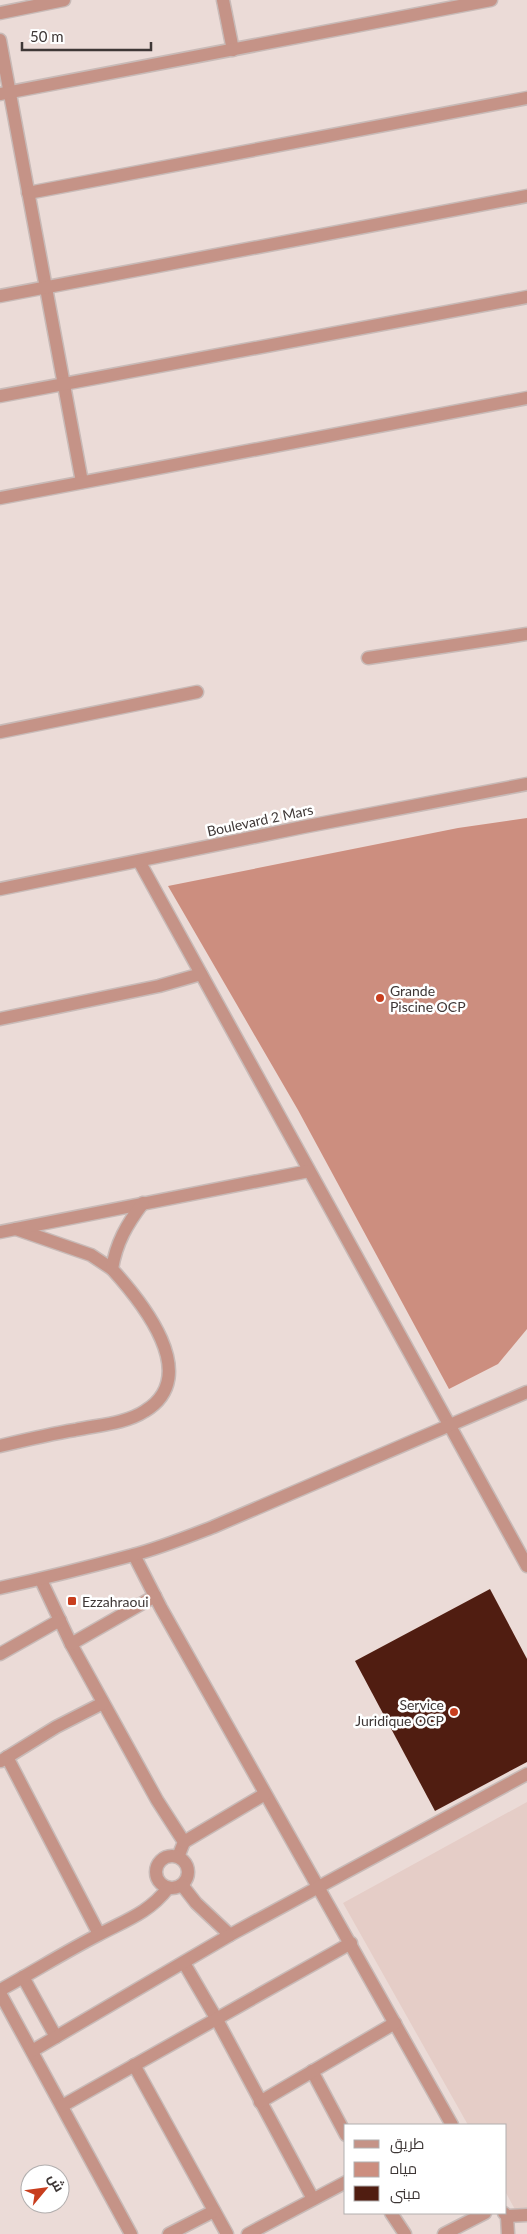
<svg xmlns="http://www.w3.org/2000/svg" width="527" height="2234" viewBox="0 0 527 2234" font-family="Lato,Cairo,sans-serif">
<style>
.built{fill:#e5cdc7}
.water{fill:#cc8e7f}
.building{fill:#501d11}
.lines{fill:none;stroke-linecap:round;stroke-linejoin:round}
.minor-casing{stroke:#c8bab7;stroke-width:15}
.minor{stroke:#c59387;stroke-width:12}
.poi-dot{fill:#c83e1e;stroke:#fff;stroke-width:2}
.labels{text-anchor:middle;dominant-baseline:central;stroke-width:5;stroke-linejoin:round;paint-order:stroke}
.street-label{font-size:14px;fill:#3e3736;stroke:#fff}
.poi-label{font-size:14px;fill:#3e3736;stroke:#fff;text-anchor:start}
</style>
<rect width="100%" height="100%" fill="#ebdbd7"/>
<polygon class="built" points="527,1802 527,2208 517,2213 506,2193 506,2125 468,2125 343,1903"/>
<polygon class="water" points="527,818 527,1329 498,1364 449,1389 298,1110 168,886 458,828"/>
<polygon class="building" points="490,1589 527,1659 527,1762 435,1811 355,1661"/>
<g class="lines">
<defs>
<g id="minor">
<polyline points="223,0 233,50"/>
<polyline points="0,13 64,0"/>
<polyline points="0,40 82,482"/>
<polyline points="0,94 491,0"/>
<polyline points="28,193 527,98"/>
<polyline points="0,296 527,196"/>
<polyline points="0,396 527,297"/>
<polyline points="0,498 527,398"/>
<polyline points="368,658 527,634"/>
<polyline points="0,732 197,692"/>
<polyline points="139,861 527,1566"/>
<polyline points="0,889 303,827 527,784"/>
<polyline points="0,1019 159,986 201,974"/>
<polyline points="16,1229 91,1255 112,1269"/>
<polyline points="0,1232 309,1171"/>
<path d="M0,1446C25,1440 50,1434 75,1430C97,1425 125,1424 145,1411C203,1376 141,1301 112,1269C116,1243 127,1224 143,1203"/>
<polyline points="134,1555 161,1608 452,2125"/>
<polyline points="41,1580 71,1644 157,1800 184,1842 178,1857"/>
<path d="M0,1588C45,1578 89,1567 133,1555C160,1548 187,1537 213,1527L527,1392"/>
<polyline points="71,1644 155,1596"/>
<polyline points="0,1654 60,1620"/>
<polyline points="7,1757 99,1934"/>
<polyline points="1,1761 56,1727 103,1703"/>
<polyline points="184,1842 265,1794"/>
<circle cx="172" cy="1872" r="16"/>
<polyline points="182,1885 196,1903 230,1935"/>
<polyline points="184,1963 216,2018 313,2199"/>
<polyline points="23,1977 56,2037"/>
<path d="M0,1990C33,1972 65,1952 98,1935C124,1921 149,1913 168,1888"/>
<polyline points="0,1993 131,2234"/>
<polyline points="32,2051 230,1935 527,1774"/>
<polyline points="134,2065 227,2234"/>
<polyline points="312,2071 346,2135"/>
<polyline points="260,2102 395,2023"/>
<polyline points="62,2106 351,1943"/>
<polyline points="391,2213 405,2234"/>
<polyline points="504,2213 507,2216 508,2234"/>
<polyline points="507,2216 527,2215"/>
<polyline points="169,2234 214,2211"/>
<polyline points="248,2234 346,2182"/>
<polyline points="444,2234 485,2213"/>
</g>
</defs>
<use href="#minor" class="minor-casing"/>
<use href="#minor" class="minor"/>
</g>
<g class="poi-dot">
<circle cx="380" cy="998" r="5"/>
<rect x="67" y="1596" width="10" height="10" rx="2.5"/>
<circle cx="454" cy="1712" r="5"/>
</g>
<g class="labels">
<g class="street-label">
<text transform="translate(260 820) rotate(-12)">Boulevard 2 Mars</text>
</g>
<g class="poi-label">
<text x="390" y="990">Grande<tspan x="390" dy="16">Piscine OCP</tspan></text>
<text x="82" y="1601">Ezzahraoui</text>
<text x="444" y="1704" text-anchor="end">Service<tspan x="444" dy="16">Juridique OCP</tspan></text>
</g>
</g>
<rect x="344" y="2124" width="162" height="90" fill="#ffffff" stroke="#b2afaf"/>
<rect x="354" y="2140" width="25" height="8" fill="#c59387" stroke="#b2afaf"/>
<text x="390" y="2149" font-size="15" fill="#3e3736">طريق</text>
<rect x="354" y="2162" width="25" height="15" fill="#cc8e7f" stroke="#b2afaf"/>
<text x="390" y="2174" font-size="15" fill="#3e3736">مياه</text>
<rect x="354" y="2186" width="25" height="15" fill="#501d11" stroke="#b2afaf"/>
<text x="390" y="2199" font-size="15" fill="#3e3736">مبنى</text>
<g transform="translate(45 2189) rotate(61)"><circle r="24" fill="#ffffff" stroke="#b2afaf"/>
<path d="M0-4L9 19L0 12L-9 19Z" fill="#c83e1e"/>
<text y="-8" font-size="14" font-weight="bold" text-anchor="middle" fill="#3e3736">ش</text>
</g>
<path d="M22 42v8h129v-8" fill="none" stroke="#3e3736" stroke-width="2.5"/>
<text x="30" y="42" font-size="15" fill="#3e3736" stroke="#ffffff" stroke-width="4" paint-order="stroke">50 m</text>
</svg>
